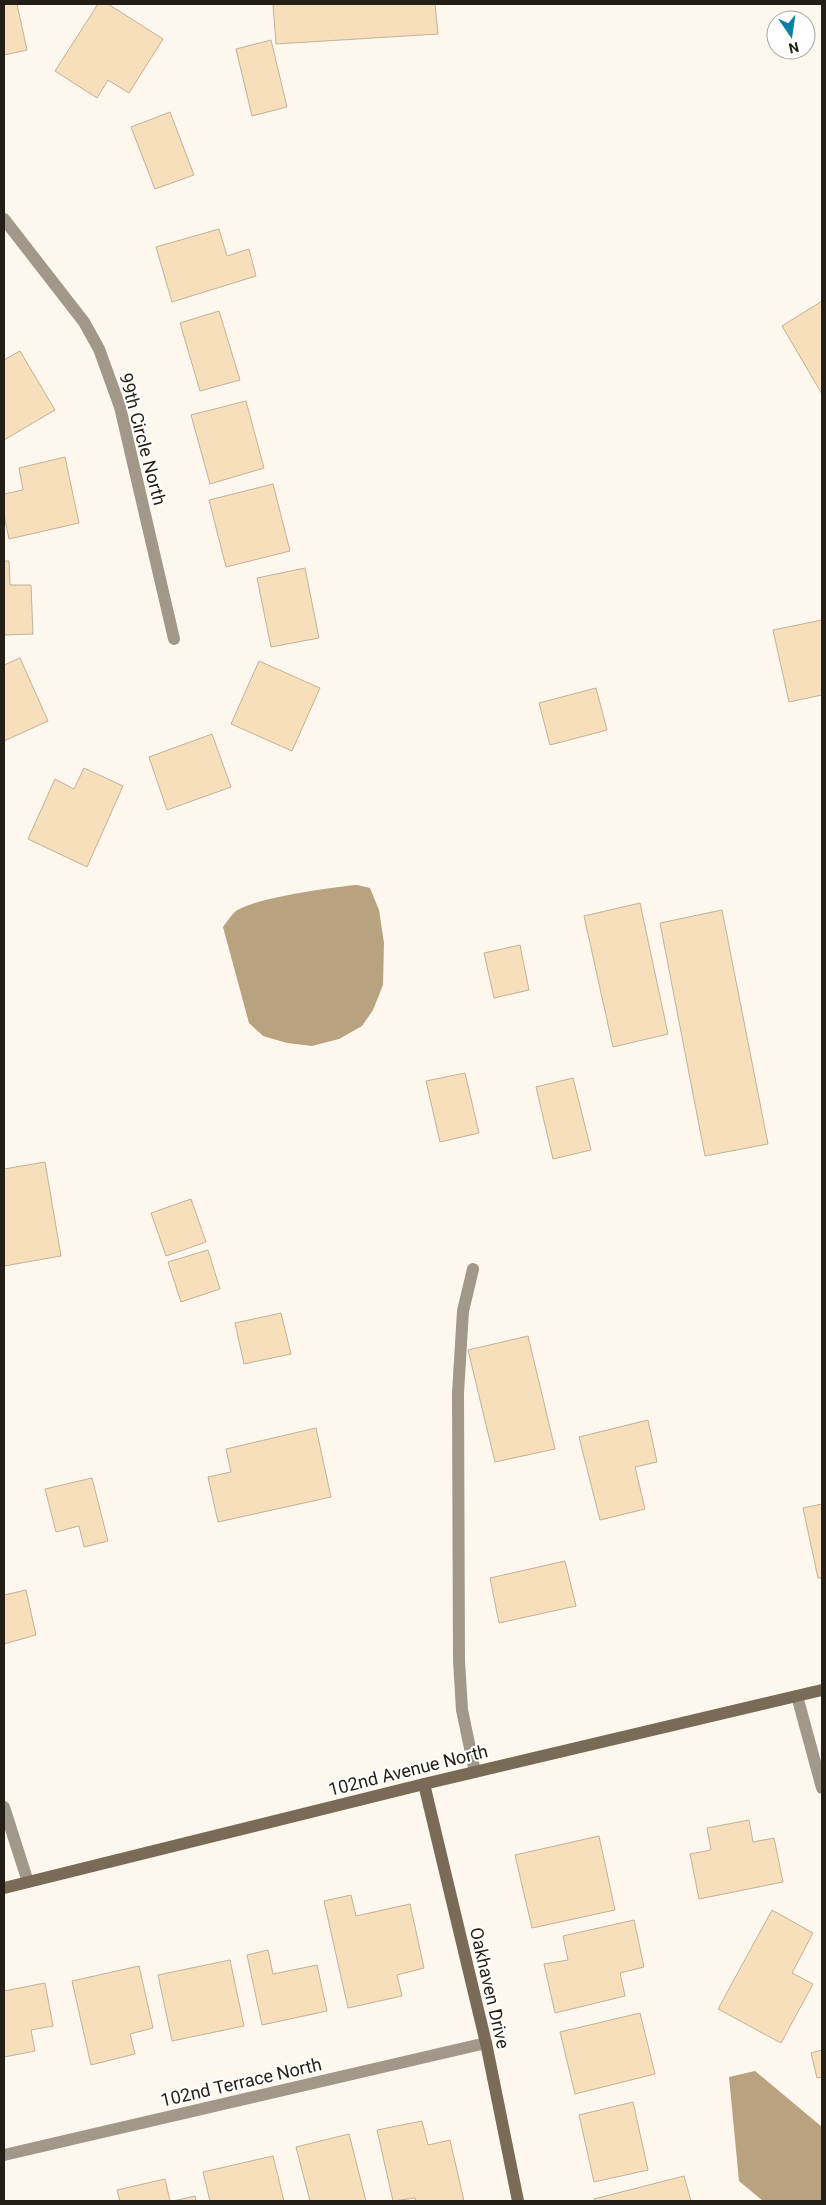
<svg xmlns="http://www.w3.org/2000/svg" width="826" height="2205" viewBox="0 0 826 2205" font-family="Roboto,sans-serif">
<style>
.water{fill:#b9a280}
.building{fill:#f6dfba;stroke:#c1b29b}
.lines{fill:none;stroke-linecap:round;stroke-linejoin:round}
.lane{stroke:#a29889;stroke-width:12}
.street{stroke:#a29889;stroke-width:12}
.secondary{stroke:#796b56;stroke-width:12}
.labels{text-anchor:middle;dominant-baseline:central;stroke-width:4;stroke-linejoin:round;paint-order:stroke}
.street-label{font-size:18px;fill:#241f16;stroke:#fff}
</style>
<rect width="100%" height="100%" fill="#fdf7ed"/>
<g class="water">
<path d="M357,885L370,888L379,910L384,943L383,985L373,1010L362,1026L339,1039L312,1046L287,1043L263,1036L249,1023L223,927C227,922 231,915 236,911C254,898 333,887 357,885Z"/>
<polygon points="755,2071 822,2127 822,2201 763,2201 739,2181 729,2077"/>
</g>
<g class="building">
<polygon points="4,4 17,4 27,50 4,55"/>
<polygon points="98,4 108,4 163,39 129,93 108,80 97,98 55,71"/>
<polygon points="273,4 435,4 438,34 276,44"/>
<polygon points="271,40 287,107 252,116 236,49"/>
<polygon points="170,112 194,175 155,189 131,127"/>
<polygon points="219,229 227,256 249,249 256,276 172,302 156,247"/>
<polygon points="822,301 822,394 782,326"/>
<polygon points="219,311 240,380 200,391 180,323"/>
<polygon points="20,351 55,410 4,440 4,360"/>
<polygon points="246,401 264,468 210,484 191,415"/>
<polygon points="65,457 79,523 9,539 4,515 4,494 23,490 19,468"/>
<polygon points="273,484 290,551 226,567 209,500"/>
<polygon points="4,561 9,561 10,585 31,585 33,634 4,635"/>
<polygon points="305,568 319,638 271,647 257,578"/>
<polygon points="822,620 822,695 789,702 773,630"/>
<polygon points="20,658 48,721 4,741 4,665"/>
<polygon points="259,661 320,688 292,751 231,724"/>
<polygon points="596,688 607,730 550,745 539,703"/>
<polygon points="212,734 231,787 167,810 149,757"/>
<polygon points="84,768 123,786 87,867 28,839 55,779 74,789"/>
<polygon points="640,903 668,1034 613,1047 584,916"/>
<polygon points="722,910 768,1144 705,1156 660,923"/>
<polygon points="520,945 529,990 494,998 484,953"/>
<polygon points="465,1073 479,1133 440,1142 426,1081"/>
<polygon points="573,1078 591,1150 553,1159 536,1087"/>
<polygon points="45,1162 61,1256 4,1266 4,1169"/>
<polygon points="191,1199 206,1242 166,1256 151,1213"/>
<polygon points="208,1250 220,1289 181,1302 168,1262"/>
<polygon points="281,1313 291,1354 244,1364 235,1323"/>
<polygon points="528,1336 555,1449 495,1462 468,1350"/>
<polygon points="648,1420 657,1462 635,1467 645,1509 600,1520 579,1437"/>
<polygon points="316,1428 331,1497 218,1522 208,1477 231,1472 226,1449"/>
<polygon points="92,1478 108,1541 84,1547 79,1526 56,1532 45,1489"/>
<polygon points="822,1504 822,1578 818,1578 803,1508"/>
<polygon points="565,1561 576,1606 499,1623 490,1578"/>
<polygon points="26,1590 36,1635 4,1644 4,1595"/>
<polygon points="749,1820 753,1842 774,1838 783,1882 699,1899 690,1854 711,1850 707,1828"/>
<polygon points="599,1836 615,1910 532,1928 515,1855"/>
<polygon points="351,1895 356,1916 410,1904 424,1968 397,1975 402,1996 348,2008 324,1901"/>
<polygon points="772,1910 813,1933 792,1973 813,1984 781,2043 718,2009"/>
<polygon points="634,1920 644,1967 620,1973 625,1996 555,2013 544,1964 568,1960 563,1936"/>
<polygon points="268,1950 273,1974 317,1965 327,2011 262,2025 247,1955"/>
<polygon points="230,1960 244,2026 172,2041 158,1975"/>
<polygon points="139,1966 153,2028 130,2034 135,2054 91,2065 72,1981"/>
<polygon points="45,1983 53,2026 31,2030 35,2051 4,2057 4,1991"/>
<polygon points="640,2013 655,2074 575,2094 560,2032"/>
<polygon points="822,2050 822,2077 817,2078 811,2053"/>
<polygon points="633,2102 648,2170 594,2182 579,2115"/>
<polygon points="422,2121 428,2145 450,2140 464,2201 416,2201 415,2198 393,2201 377,2130"/>
<polygon points="349,2134 366,2201 310,2201 296,2147"/>
<polygon points="273,2156 284,2201 210,2201 203,2172"/>
<polygon points="684,2176 691,2201 595,2201 594,2199"/>
<polygon points="165,2179 170,2201 120,2201 117,2190"/>
<polygon points="195,2196 196,2201 173,2201"/>
</g>
<g class="lines">
<g class="lane">
<polyline points="473,1269 463,1311 458,1393 459,1661 462,1710 475,1772"/>
<polyline points="4,1807 28,1882"/>
</g>
<g class="street">
<polyline points="4,219 84,322 99,349 120,407 174,639"/>
<polyline points="797,1696 822,1788"/>
<polyline points="4,2155 486,2043"/>
</g>
<g class="secondary">
<polyline points="424,1784 486,2043 518,2201"/>
<polyline points="4,1888 424,1784 822,1690"/>
</g>
</g>
<g class="labels">
<g class="street-label">
<text transform="translate(143 439) rotate(75)">99th Circle North</text>
<text transform="translate(408 1770) rotate(-14)">102nd Avenue North</text>
<text transform="translate(490 1988) rotate(77)">Oakhaven Drive</text>
<text transform="translate(241 2082) rotate(-13)">102nd Terrace North</text>
</g>
</g>
<rect width="826" height="2205" fill="none" stroke="#241f16" stroke-width="10"/>
<g transform="translate(791 35) rotate(167)"><circle r="24" fill="#ffffff" stroke="#a7a5a2"/>
<path d="M0-4L9 19L0 12L-9 19Z" fill="#0880a6"/>
<text y="-8" font-size="14" font-weight="bold" text-anchor="middle" fill="#241f16">N</text>
</g>
</svg>
